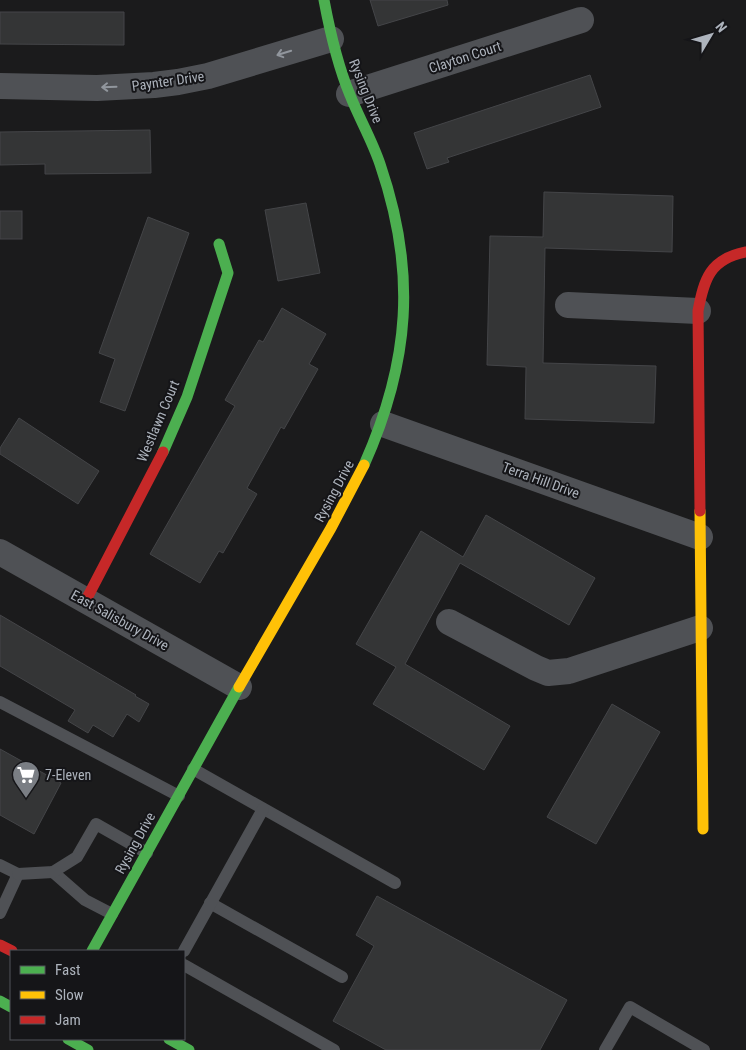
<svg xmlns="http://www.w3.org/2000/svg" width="746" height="1050" viewBox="0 0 746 1050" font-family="'Roboto Condensed',sans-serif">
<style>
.building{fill:#343536;stroke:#444548}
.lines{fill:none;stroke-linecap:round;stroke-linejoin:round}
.lane{stroke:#4f5155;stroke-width:12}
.street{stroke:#4f5155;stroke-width:26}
.fast{stroke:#4caf50;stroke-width:11}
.slow{stroke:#ffc107;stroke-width:11}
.jam{stroke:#c62828;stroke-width:11}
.oneway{stroke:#91969d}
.labels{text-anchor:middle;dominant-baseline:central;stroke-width:4;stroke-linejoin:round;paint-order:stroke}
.street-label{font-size:14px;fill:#adb3bc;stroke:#151518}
.poi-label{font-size:14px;fill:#adb3bc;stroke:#151518;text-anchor:start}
</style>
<rect width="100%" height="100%" fill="#1b1b1c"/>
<g class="building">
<polygon points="370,0 447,0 448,5 378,26"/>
<polygon points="0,12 124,12 124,45 0,44"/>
<polygon points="590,75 601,107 447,158 449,162 427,169 414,133"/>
<polygon points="150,130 151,173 45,174 45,164 0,165 0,132"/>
<polygon points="544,192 673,196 672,252 545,248 543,363 656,366 654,423 525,419 526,367 487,365 490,236 543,237"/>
<polygon points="306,203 320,273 278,281 265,210"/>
<rect x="0" y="211" width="22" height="28"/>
<polygon points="148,217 189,233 125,411 100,402 115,359 99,353"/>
<polygon points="282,308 326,334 309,364 318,369 284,429 281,427 247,488 257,494 223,553 219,551 200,583 150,554 235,406 225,400 259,340 263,342"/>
<polygon points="19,418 99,471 78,504 0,454 0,448"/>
<polygon points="486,515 595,578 569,625 460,563 405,664 510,726 484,770 373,704 396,667 356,644 421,531 463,557"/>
<polygon points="0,615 136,695 135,696 149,704 139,722 127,714 113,737 93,725 88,733 68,721 75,710 0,666"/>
<polygon points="612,704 660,732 596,844 547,817"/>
<polygon points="0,749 61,783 34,834 0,815"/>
<polygon points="377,896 567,1000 540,1050 386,1050 333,1021 374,946 356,935"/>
</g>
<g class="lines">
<g class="lane">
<polyline points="0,702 179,796"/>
<polyline points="193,769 395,883"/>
<polyline points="0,865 18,874 0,913"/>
<polyline points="53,872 85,900 112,914"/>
<polyline points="18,874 53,872 77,857 96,824 147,853"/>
<polyline points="210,903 342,977"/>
<polyline points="184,951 263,809"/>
<polyline points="184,965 334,1050"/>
<polyline points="605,1050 630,1007 704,1050"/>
</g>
<g class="street">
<polyline points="0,86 97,88 154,85 178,82 208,76 331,39"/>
<polyline points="349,94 581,20"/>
<polyline points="568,305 698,311"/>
<polyline points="383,424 700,537"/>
<polyline points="0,552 239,687"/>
<polyline points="449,622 536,668 548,673 569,671 700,628"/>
</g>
<g class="fast">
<path d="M324,0C330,32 337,64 350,95C359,118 372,140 380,164C417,272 410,362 364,465"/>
<polyline points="163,452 187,397 228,273 219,244"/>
<polyline points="92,951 239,687"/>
<polyline points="0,1001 11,1007"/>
<polyline points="68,1039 88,1050"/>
<polyline points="169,1039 189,1050"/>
</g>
<g class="slow">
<polyline points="700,511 703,829"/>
<polyline points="239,687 331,528 364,465"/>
</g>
<g class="jam">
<path d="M700,511L698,311C704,279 710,259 746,252"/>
<polyline points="86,600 163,452"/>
<polyline points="0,945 12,951"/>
</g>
</g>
<defs><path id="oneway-shaft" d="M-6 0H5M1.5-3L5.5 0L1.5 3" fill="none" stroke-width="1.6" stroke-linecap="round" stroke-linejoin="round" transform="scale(1.25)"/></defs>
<g class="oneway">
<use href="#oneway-shaft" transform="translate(284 53) rotate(163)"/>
<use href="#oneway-shaft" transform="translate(109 87) rotate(178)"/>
</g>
<defs>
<symbol id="supermarket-pin" viewBox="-11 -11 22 30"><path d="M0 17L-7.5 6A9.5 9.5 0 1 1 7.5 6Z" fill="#7a7e84" stroke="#151518"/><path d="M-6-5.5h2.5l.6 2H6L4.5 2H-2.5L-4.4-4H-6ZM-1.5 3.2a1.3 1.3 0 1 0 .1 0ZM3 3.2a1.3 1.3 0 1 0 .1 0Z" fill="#fff"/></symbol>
</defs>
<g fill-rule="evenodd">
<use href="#supermarket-pin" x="10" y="759" width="32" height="43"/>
</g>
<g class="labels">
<g class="street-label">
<text transform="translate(465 57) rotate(-18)">Clayton Court</text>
<text transform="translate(168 81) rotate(-8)">Paynter Drive</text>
<text transform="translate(366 91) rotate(68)">Rysing Drive</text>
<text transform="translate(158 421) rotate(-67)">Westlawn Court</text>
<text transform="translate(541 480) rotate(20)">Terra Hill Drive</text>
<text transform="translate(334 491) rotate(-62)">Rysing Drive</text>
<text transform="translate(120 620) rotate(29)">East Salisbury Drive</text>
<text transform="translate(135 843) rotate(-61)">Rysing Drive</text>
</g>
<g class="poi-label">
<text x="45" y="775">7-Eleven</text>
</g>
</g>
<rect x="10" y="950" width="175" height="90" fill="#151518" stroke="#52545a"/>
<rect x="20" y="966" width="25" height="8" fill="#4caf50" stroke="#52545a"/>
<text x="55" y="975" font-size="15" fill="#adb3bc">Fast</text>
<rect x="20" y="991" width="25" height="8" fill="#ffc107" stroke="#52545a"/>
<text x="55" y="1000" font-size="15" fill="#adb3bc">Slow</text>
<rect x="20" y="1016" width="25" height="8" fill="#c62828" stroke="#52545a"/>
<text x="55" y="1025" font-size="15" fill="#adb3bc">Jam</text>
<g transform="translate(711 35) rotate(52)" stroke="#151518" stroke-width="4" paint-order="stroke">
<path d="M0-4L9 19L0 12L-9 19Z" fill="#adb3bc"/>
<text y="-8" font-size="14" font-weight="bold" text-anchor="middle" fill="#adb3bc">N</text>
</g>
</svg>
